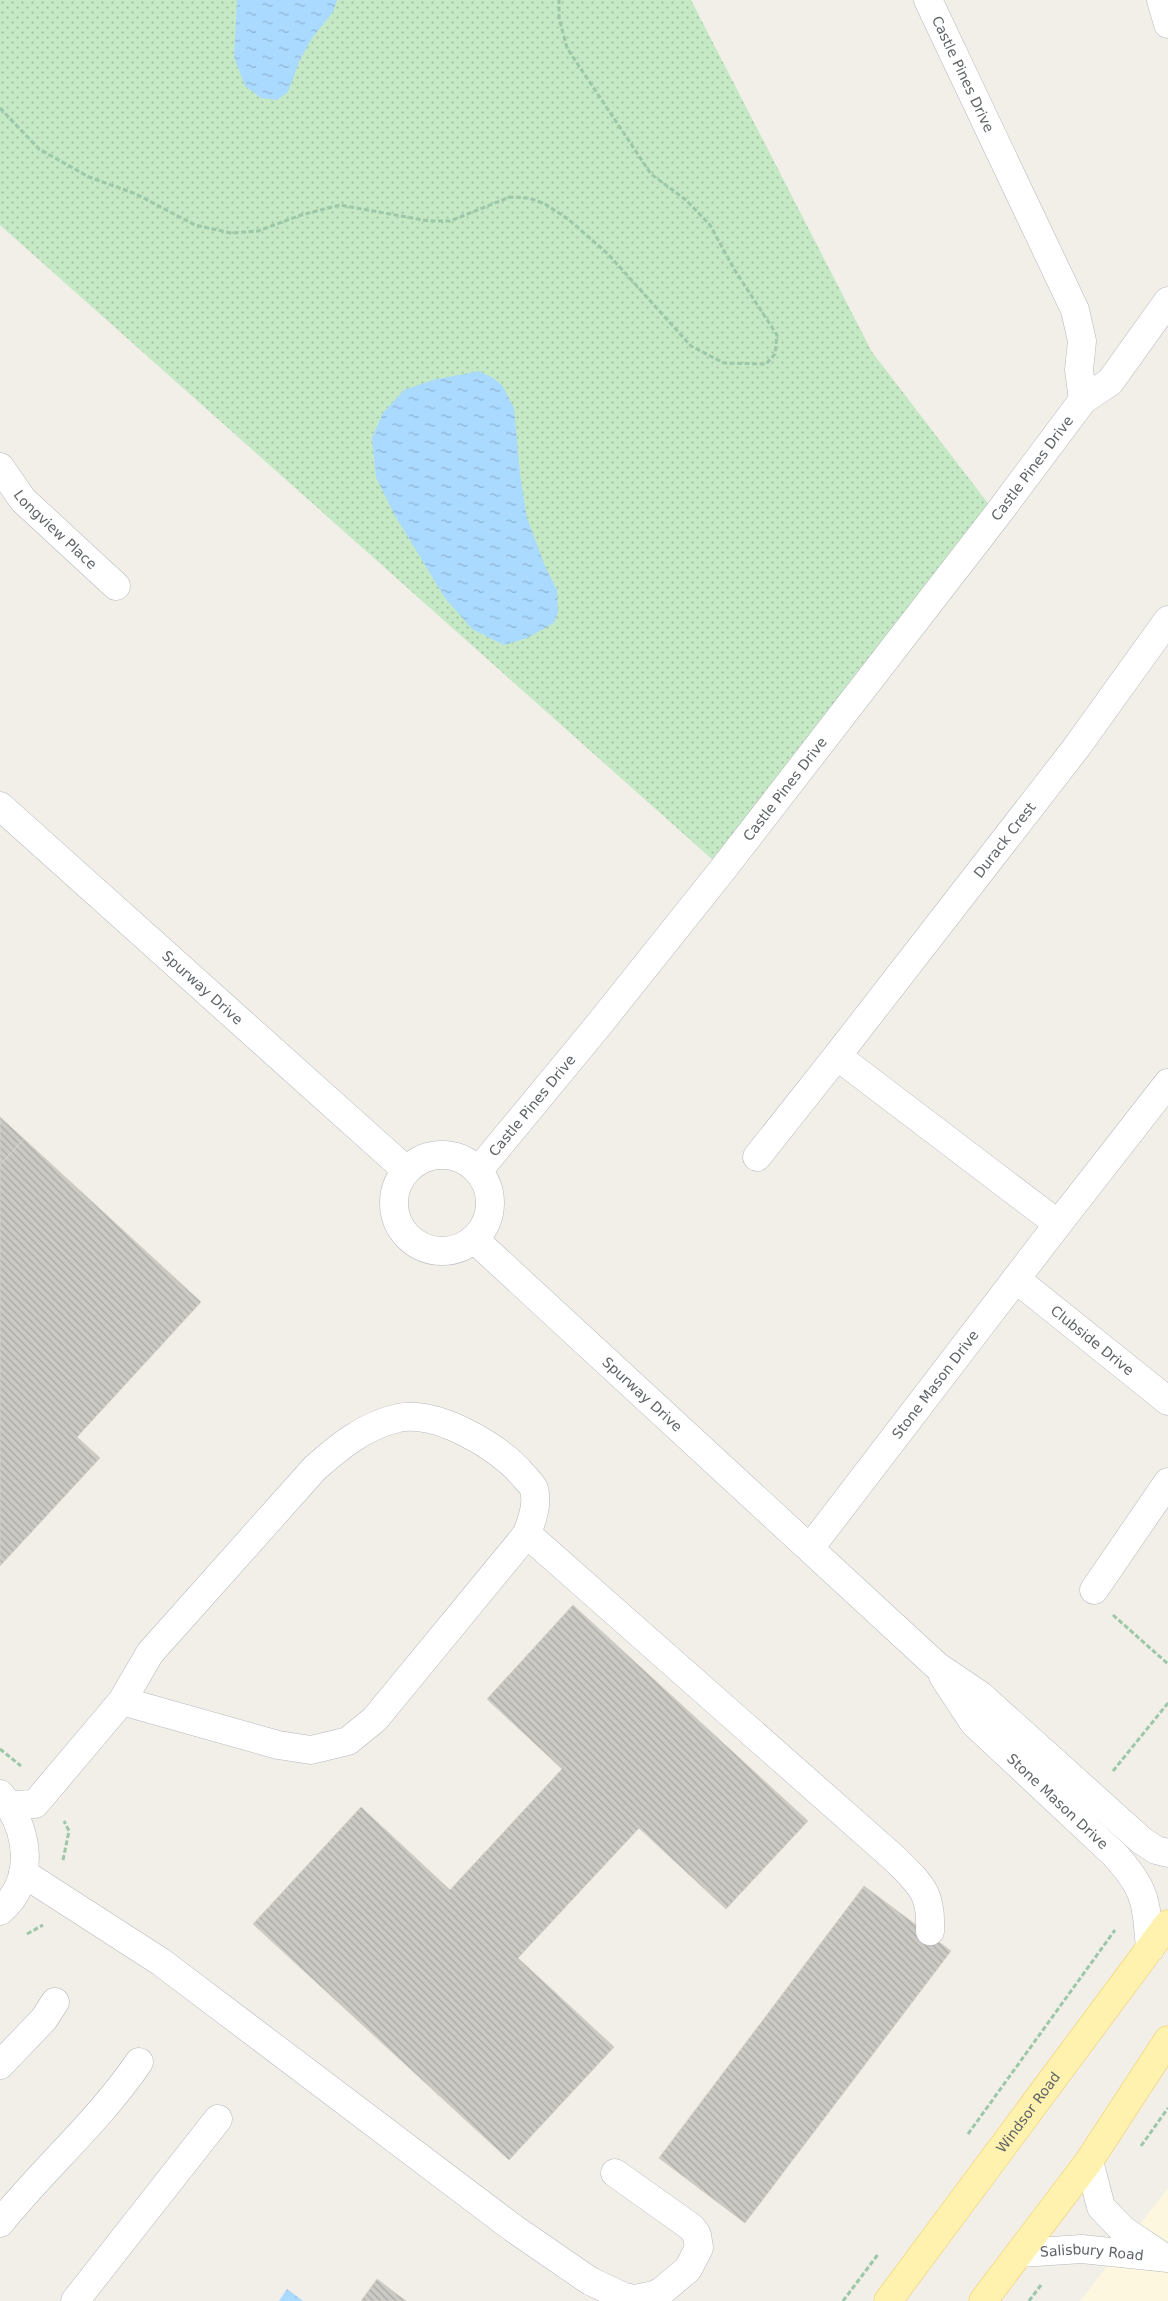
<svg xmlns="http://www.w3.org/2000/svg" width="1168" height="2301" viewBox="0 0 1168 2301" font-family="'DejaVu Sans',sans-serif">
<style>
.commercial{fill:#fef7e0}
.grass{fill:url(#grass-dots)}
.water{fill:url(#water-ripples)}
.building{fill:url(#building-back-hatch);stroke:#d6d1c6}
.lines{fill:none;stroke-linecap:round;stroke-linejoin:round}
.minor-casing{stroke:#b5b8bc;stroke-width:29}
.major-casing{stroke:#f2c960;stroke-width:29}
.path{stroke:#9cc7a9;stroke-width:3;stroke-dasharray:5 2.5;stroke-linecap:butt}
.minor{stroke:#fff;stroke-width:28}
.major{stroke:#fff2af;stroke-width:28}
.labels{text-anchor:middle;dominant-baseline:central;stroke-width:4.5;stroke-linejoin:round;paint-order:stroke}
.street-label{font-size:14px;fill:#5f6368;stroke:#fff}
</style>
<defs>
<pattern id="grass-dots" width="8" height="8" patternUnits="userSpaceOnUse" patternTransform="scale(1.25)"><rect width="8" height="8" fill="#c5e8c5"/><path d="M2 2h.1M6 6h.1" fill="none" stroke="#a3c0a4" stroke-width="1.8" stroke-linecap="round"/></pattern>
<pattern id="water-ripples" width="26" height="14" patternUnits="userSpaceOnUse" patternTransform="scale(1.25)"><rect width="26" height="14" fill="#aadaff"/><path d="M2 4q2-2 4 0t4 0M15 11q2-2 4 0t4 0" fill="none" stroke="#8eb4d2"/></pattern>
<pattern id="building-back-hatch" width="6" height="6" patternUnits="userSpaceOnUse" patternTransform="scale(1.25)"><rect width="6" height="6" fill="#cccac5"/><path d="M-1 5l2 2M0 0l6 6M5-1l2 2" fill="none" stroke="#a9a8a4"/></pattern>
</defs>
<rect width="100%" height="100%" fill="#f1efe8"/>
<polygon class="commercial" points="1168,2188 1168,2301 1080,2301"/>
<polygon class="grass" points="0,0 691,0 872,352 997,515 723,869 0,225"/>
<g class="water">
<polygon points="237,0 337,0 333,12 312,38 299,62 288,92 277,100 261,98 245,86 234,57"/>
<polygon points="479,371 493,378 502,385 514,408 520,474 527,518 545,566 557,590 558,612 554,623 527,638 504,645 472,629 445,598 394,514 376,477 372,438 383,413 404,390 433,380"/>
<polygon points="287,2289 303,2301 279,2301"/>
</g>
<g class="building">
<polygon points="0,1117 24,1139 0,1165"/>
<polygon points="24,1139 201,1302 77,1437 100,1458 0,1566 0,1165"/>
<polygon points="573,1605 808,1821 726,1909 639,1828 518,1958 614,2047 509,2160 253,1924 361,1807 450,1890 562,1769 487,1699"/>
<polygon points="864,1886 951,1951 745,2223 659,2158"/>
<polygon points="377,2279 406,2301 361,2301"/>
</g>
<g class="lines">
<defs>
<g id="minor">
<path id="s1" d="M928,0L1075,310L1082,341L1079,370L1083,400"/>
<polyline points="1161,0 1168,24"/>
<path id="s2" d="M0,467L23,500L116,586"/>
<path id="s3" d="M0,806L406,1170"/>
<circle cx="442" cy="1203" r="48"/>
<polyline points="757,1157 837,1056"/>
<path id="s4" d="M478,1171L601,1022L723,869L997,515L1083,400L1110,382L1168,301"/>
<path id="s5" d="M1058,1224L837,1056L1076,748L1168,620"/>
<path id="s6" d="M474,1239L937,1666L980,1695L1141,1840L1156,1850L1168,1853"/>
<path id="s7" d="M1016,1279L1168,1401"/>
<path d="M527,1534L894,1858C920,1884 932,1892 930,1931"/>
<path id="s8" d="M810,1548L1058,1224L1168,1083"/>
<polyline points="1094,1590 1168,1482"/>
<path id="s9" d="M943,1676L974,1723L1114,1854C1147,1890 1146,1902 1150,1949"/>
<path d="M0,1794C29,1827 37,1880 0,1911"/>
<path d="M10,1805L35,1804L122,1701L150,1653L315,1468C340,1446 364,1426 398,1418C437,1410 498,1446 522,1474C526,1479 532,1484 534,1489C538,1505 532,1519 527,1534L375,1719L348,1741L311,1750L278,1745L122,1701"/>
<polyline points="23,1873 161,1962 513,2228 590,2281 624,2297 635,2299 654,2295 662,2291 688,2269 699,2248 697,2235 691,2227 615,2173"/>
<polyline points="0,2065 44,2019 55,2002"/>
<polyline points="1089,2161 1101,2207 1123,2230 1162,2256"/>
<path d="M0,2223C44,2168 99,2121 139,2062"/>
<path id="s10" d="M1020,2253L1082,2249L1168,2258"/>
<polyline points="75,2301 218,2119"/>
</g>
<g id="major">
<path id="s11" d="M888,2301L1168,1924"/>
<polyline points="983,2301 1089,2161 1168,2040"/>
</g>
</defs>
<use href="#minor" class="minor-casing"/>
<use href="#major" class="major-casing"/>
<g class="path">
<polyline points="0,108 39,149 89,177 136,194 195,225 231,233 258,231 301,215 340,205 429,221 450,221 510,197 529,198 545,204 568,219 608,254 691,346 724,363 766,364 775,354 777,335 734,269 710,225 686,200 651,174 567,48 559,18 559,0"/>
<polyline points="1113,1615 1168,1664"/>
<polyline points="0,1749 21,1766"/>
<polyline points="1113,1771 1168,1703"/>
<polyline points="63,1860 69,1831 64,1821"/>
<polyline points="27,1934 43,1925"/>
<polyline points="968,2134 1115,1930"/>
<polyline points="1141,2146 1168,2108"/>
<polyline points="843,2301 879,2253"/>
<polyline points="1029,2301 1041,2285"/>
</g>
<use href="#minor" class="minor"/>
<use href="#major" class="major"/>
</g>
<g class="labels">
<g class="street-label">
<text stroke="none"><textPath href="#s1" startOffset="82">Castle Pines Drive</textPath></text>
<text stroke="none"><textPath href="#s4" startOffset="895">Castle Pines Drive</textPath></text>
<text stroke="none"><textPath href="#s2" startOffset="84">Longview Place</textPath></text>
<text stroke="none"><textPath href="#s4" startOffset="490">Castle Pines Drive</textPath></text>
<text stroke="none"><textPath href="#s5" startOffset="551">Durack Crest</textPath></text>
<text stroke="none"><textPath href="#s3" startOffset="272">Spurway Drive</textPath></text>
<text stroke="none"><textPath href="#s4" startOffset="85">Castle Pines Drive</textPath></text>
<text stroke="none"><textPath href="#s7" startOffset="98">Clubside Drive</textPath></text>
<text stroke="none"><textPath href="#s8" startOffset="206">Stone Mason Drive</textPath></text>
<text stroke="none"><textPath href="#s6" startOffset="229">Spurway Drive</textPath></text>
<text stroke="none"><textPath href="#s9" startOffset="171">Stone Mason Drive</textPath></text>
<text stroke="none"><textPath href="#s11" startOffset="235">Windsor Road</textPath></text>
<text stroke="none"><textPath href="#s10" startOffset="72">Salisbury Road</textPath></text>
</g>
</g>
</svg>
